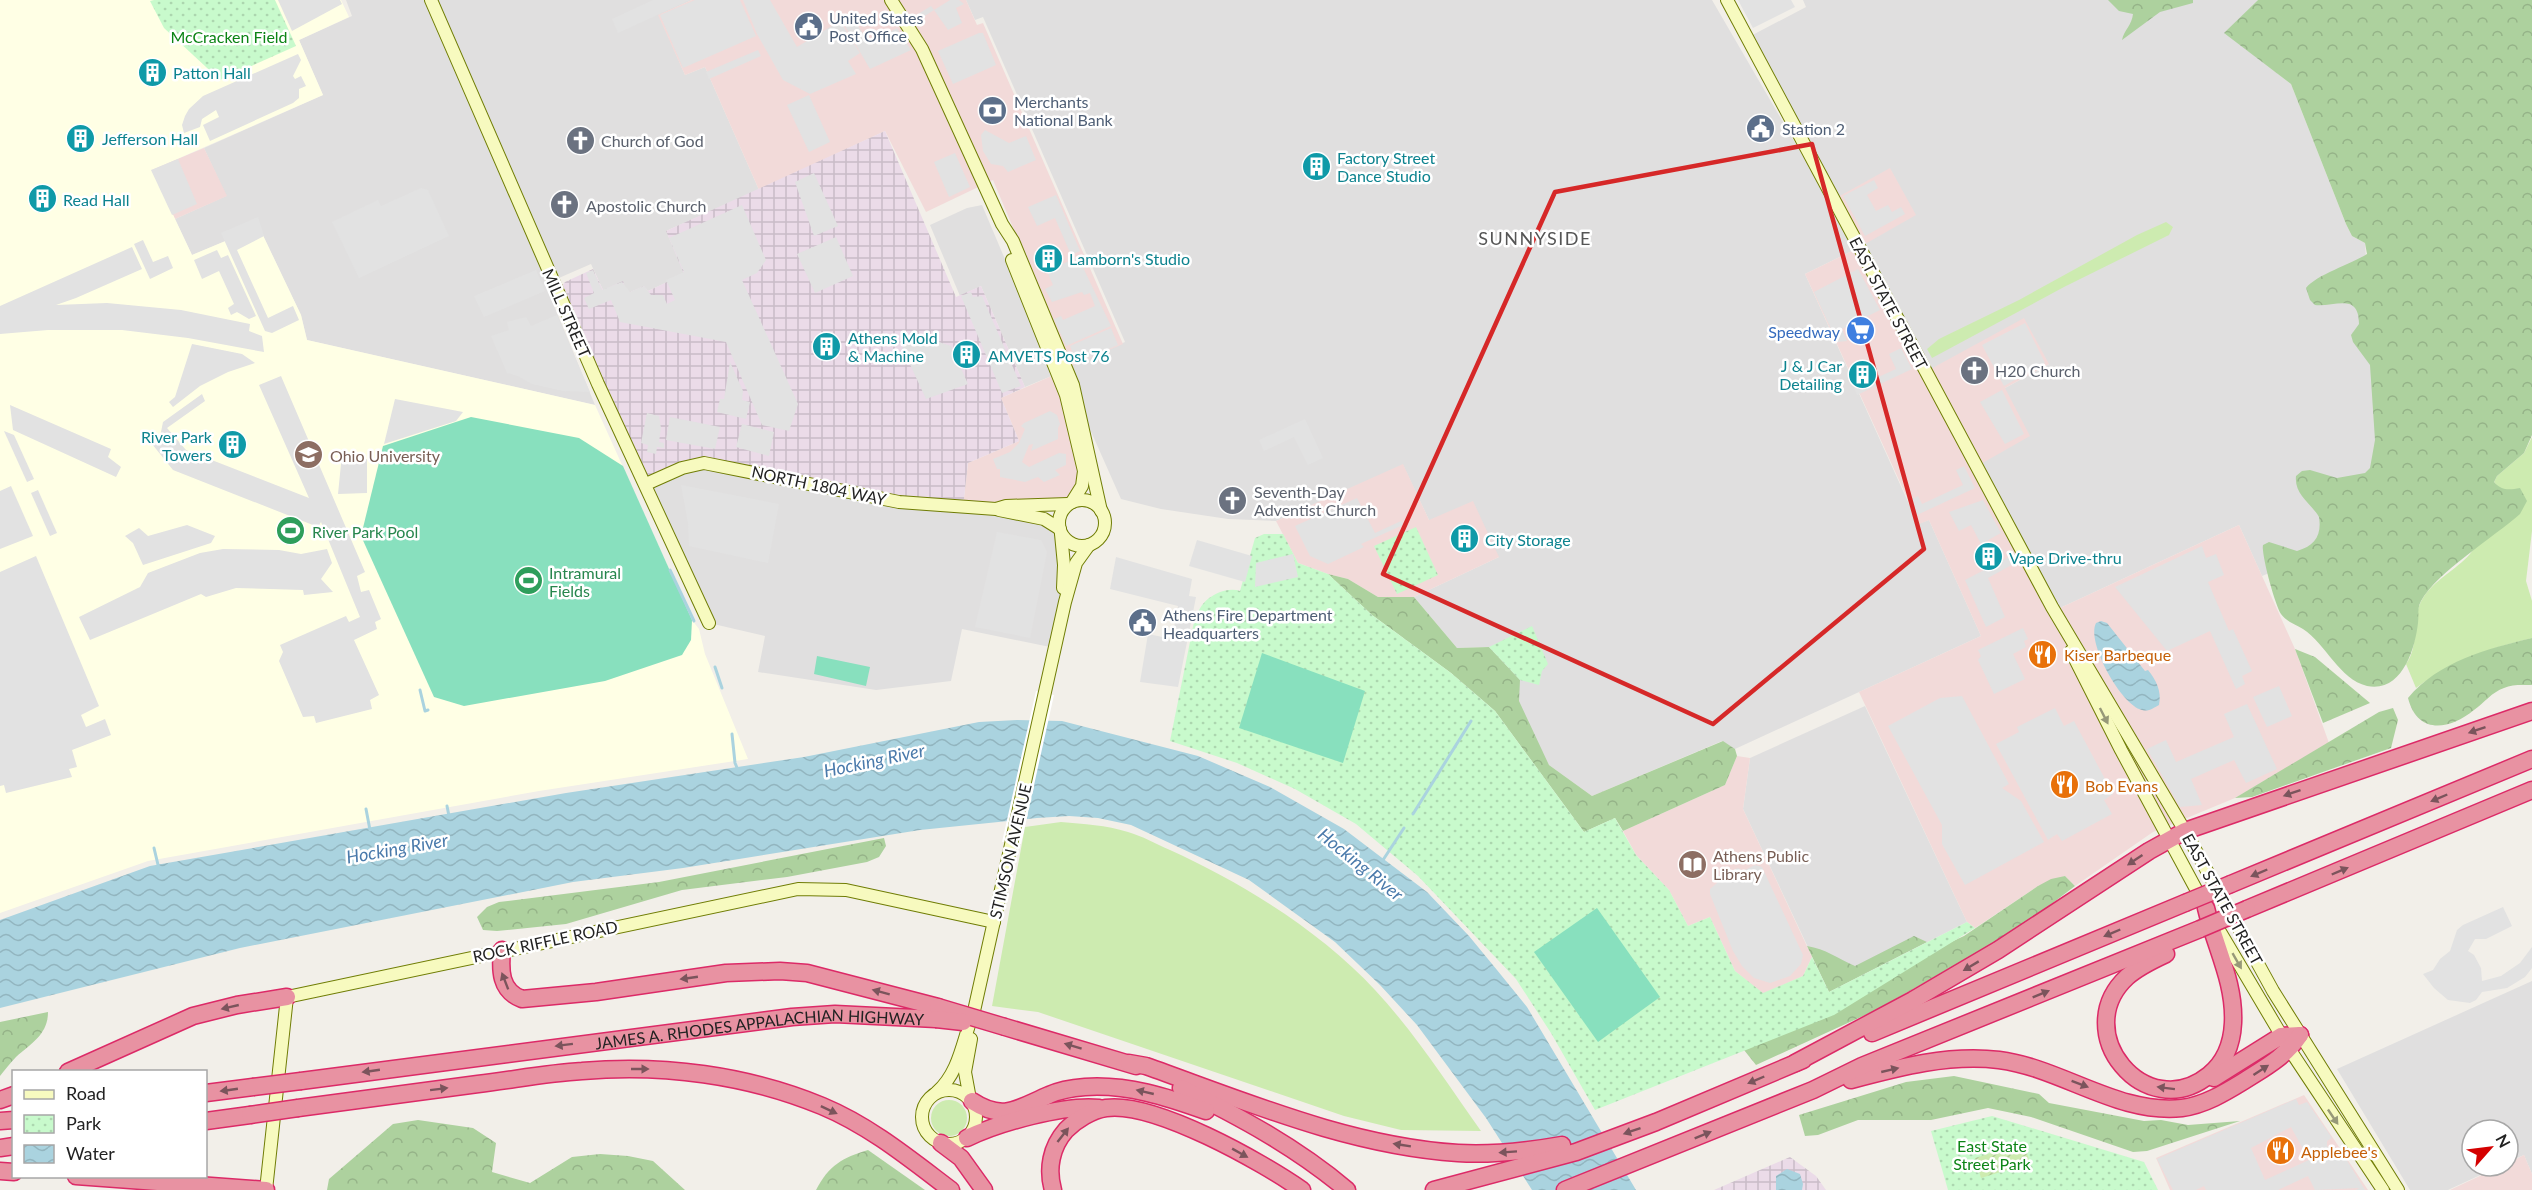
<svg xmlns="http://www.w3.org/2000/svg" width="2532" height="1190" viewBox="0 0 2532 1190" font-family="Lato,sans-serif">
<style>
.residential{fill:#e0dfdf}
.commercial{fill:#f2dad9}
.industrial{fill:url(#industrial-grid)}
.education{fill:#ffffe5}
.grass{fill:#cdebb0}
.forest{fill:url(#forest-crowns)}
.park{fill:url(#park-dots)}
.garden{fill:url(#garden-furrows)}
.pitch{fill:#88e0be}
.parking{fill:#e2e2e2;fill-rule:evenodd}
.water{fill:url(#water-waves)}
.pier{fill:#fff}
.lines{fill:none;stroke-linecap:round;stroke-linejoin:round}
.stream{stroke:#aad3df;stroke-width:3}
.secondary-casing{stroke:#707d05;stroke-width:14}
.highway-casing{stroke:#dc2a67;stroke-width:19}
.secondary{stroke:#f7fabf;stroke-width:12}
.highway{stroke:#e892a2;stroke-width:16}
.highway-bridge-casing{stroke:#dc2a67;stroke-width:19;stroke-linecap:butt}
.highway-bridge{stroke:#e892a2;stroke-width:16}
.oneway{fill:#979978}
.oneway2{fill:#7b545c}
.marked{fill:none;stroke:#d62828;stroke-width:4.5;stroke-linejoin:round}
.labels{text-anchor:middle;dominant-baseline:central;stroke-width:5;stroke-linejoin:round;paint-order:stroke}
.service-label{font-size:16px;fill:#4e5e75;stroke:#fff;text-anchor:start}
.park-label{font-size:16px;fill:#0c8416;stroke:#fff}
.culture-label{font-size:16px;fill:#0d838f;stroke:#fff;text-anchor:start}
.worship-label{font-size:16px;fill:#5b616d;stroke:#fff;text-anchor:start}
.street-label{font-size:16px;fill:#222;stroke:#fff}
.shop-label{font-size:16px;fill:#366cbe;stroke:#fff;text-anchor:end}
.education-label{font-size:16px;fill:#785e54;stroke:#fff;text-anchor:start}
.leisure-label{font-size:16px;fill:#27864d;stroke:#fff;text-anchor:start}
.food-label{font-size:16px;fill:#c56008;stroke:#fff;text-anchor:start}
.neighbourhood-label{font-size:18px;letter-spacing:1.5px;fill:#555;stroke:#fff}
.water-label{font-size:18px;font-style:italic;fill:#4a7aab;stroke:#fff}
</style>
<defs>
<pattern id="industrial-grid" width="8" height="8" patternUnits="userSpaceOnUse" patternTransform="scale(1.5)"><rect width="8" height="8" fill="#ebdbe8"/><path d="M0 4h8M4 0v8" fill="none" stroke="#c9bcc7"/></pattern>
<pattern id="forest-crowns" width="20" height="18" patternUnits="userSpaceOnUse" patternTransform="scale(1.5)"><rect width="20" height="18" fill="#add19e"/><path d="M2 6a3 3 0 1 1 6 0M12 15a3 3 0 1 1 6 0" fill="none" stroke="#95b388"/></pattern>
<pattern id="park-dots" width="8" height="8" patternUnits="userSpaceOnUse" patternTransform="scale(1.5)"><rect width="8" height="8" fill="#c8facc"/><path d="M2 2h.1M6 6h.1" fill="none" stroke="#acd6af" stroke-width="1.8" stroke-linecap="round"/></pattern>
<pattern id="garden-furrows" width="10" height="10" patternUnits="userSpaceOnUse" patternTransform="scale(1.5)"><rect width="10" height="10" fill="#cdebb0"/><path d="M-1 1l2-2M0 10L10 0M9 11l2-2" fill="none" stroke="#b0c997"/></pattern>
<pattern id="water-waves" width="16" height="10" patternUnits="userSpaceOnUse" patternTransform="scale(1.5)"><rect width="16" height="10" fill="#aad3df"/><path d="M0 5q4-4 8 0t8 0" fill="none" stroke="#92b5bf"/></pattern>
</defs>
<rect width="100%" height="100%" fill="#f2efe9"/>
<g class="residential">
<polygon points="346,0 692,0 659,15 685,75 705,67 759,190 666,231 685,274 648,291 644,287 630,292 626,290 603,290 591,264 545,284 595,405 307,340 301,315 259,227 192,255 175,219 226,196 204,148 323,95 299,40 352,16"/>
<polygon points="966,0 1712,0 1819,184 1743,40 1806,7 1803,0 2258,0 2225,33 2291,84 2346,224 2352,236 2365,243 2380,475 2303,559 2262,576 2239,525 2060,608 1979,465 2005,388 2049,364 1926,371 1854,250 1805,274 1918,524 1929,520 1981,636 1735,749 1722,741 1592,796 1549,765 1489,647 1457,648 1414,597 1499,557 1429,520 1403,465 1276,521 1228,519 1161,509 1121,499 1089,427 1071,366 1125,342 983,17 975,20"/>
<polygon points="982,205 1054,375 1025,387 981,286 960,296 930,225 967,208"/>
<polygon points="690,465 996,509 1060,529 1064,565 1055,648 962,629 951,681 876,690 758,672 765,636 709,623 646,484"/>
<polygon points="1865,706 1967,922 1829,992 1743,809 1750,758"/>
<polygon points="2532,981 2532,1174 2524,1155 2508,1162 2508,1130 2472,1130 2472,1166 2500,1166 2448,1190 2410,1190 2337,1069"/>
</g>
<g class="commercial">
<polygon points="692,0 966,0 977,25 983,23 1123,344 1071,366 993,180 926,212 885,131 759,190 705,67 685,75 658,15"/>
<polygon points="204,148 227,196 175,219 151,170"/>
<polygon points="1890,168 1916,215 1858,248 1927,371 2024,318 2049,364 2005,388 2030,436 1979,465 2060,608 2239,525 2295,649 2329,743 2235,798 2153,832 2075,886 2065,876 2038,886 1975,928 1967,922 1859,692 1981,636 1929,520 1919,524 1805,274 1854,250 1829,202"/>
<polygon points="1054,375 1083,463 1072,502 963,507 968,463 1019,441 1001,398"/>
<polygon points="1403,464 1429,520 1473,501 1499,557 1414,597 1378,597 1348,579 1328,574 1298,563 1276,521"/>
<polygon points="1737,756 1750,758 1743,809 1812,957 1803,976 1763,994 1735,971 1710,917 1688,926 1669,890 1636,855 1623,831 1725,785"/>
<polygon points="2304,1095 2368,1190 2170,1190 2156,1158"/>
<polygon points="2524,1155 2532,1174 2532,1190 2450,1190 2501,1166 2508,1166 2508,1163"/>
</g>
<g class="industrial">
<polygon points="885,131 956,297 981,286 1025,387 1001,398 1019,441 968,463 963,507 704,463 646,484 558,291 565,282 593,269 603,290 623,281 626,290 630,292 644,286 648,291 684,274 666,231"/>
<polygon points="1790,1157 1816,1176 1826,1190 1714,1190"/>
</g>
<polygon class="education" points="0,0 341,0 349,17 299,40 323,95 152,170 192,255 259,227 301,315 307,340 595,405 692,620 699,629 705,654 748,759 539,791 148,861 0,913"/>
<g class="grass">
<polygon points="2166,222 2173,227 2169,235 2064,287 1932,358 1927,349 1939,339 2019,300 2137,235"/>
<path d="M2532,437V531L2526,581L2532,601V638C2485,650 2456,659 2416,688L2406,664C2420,646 2411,616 2423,598C2434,580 2456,570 2470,554C2482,540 2496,508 2506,490L2499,488L2494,482L2497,476L2524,453Z"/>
<path d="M1061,822C1084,824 1106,825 1128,832C1142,836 1156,844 1170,850C1241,882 1322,932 1375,990C1415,1033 1447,1083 1481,1131L1401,1130L1344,1116L1038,1012L992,1006L1025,827Z"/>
<circle cx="949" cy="1118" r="18"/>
</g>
<g class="forest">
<path d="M2108,0H2193V3L2160,12L2122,40C2124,30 2132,25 2133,14L2119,11Z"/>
<path d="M2258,0H2532V435L2524,453L2497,476L2494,482C2502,491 2509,490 2520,488L2527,501L2520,514C2494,537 2436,573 2421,601C2417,608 2419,615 2418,623C2415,649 2402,693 2367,686C2339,679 2326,644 2303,629C2295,624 2287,622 2281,614C2275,605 2261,554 2263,545L2269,542L2297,551C2315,546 2322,535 2319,517C2311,503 2294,495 2296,476L2302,471L2310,470L2337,478L2365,473L2370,468L2375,440L2370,365L2353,342L2351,335L2359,324C2359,292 2335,307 2315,305L2310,300L2306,288C2316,275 2351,264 2367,254L2365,243L2352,236L2346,224L2291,84L2224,33Z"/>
<polygon points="1328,574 1348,579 1378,597 1414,597 1457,648 1489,647 1520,680 1519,701 1549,765 1592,796 1723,741 1735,749 1737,756 1725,785 1623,831 1615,818 1584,832 1495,711 1451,673 1372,615"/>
<path d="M2532,638V685C2523,685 2512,684 2504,688C2492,692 2484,703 2474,710C2448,731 2417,734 2408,698C2439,661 2487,649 2532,638Z"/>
<polygon points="2295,649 2315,657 2370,703 2323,723"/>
<polygon points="2393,708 2398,720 2391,748 2252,797 2235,798 2379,712"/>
<polygon points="884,838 886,846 879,857 867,862 787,877 682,890 566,924 497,931 483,930 477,917 487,907 499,902 659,882"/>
<polygon points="2065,876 2075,886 2016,931 1874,1011 1756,1065 1740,1045 1824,1001 1964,936 2038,886 2051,879"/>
<path d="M1914,936L1927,942L1829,992L1807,946C1826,949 1837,958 1855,966Z"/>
<path d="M48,1012C48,1034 32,1043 16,1057C10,1063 5,1070 0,1076V1022Z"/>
<polygon points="1954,1076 2039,1094 2049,1103 2144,1121 2161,1120 2188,1125 2240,1121 2147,1151 2133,1152 2031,1117 1988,1108 1931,1120 1858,1120 1818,1135 1805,1136 1799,1115 1906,1082"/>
<polygon points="418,1120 473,1128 496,1143 492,1172 530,1183 572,1157 600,1154 628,1156 653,1161 685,1190 327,1190 329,1179 393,1124"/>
<path d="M868,1150L925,1190H816C829,1165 842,1158 868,1150Z"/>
</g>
<g class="park">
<polygon points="154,0 275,0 296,46 220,80 164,28 150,1"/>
<polygon points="1416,527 1438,575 1397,594 1374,546"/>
<path d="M1264,534H1283L1298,563L1328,574L1372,615L1451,673L1495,711L1584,832L1615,818L1636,855L1669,890L1688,926L1710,917L1735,971L1763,993L1803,976L1812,957L1829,992L1967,922L1975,928L1834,1015L1595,1110L1551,1033L1516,979L1418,876L1356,824L1295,789L1237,763L1170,741L1194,622C1197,616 1199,608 1203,604C1211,594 1228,587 1240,591L1255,538Z"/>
<polygon points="1532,626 1548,664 1542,671 1539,685 1520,680 1489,647"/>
<polygon points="1992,1116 2144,1162 2158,1190 1948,1190 1931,1131"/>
</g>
<polygon class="garden" points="2024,1143 2030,1163 1981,1178 1975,1158"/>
<g class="pitch">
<polygon points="471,417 579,438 623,466 692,620 691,640 682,655 605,681 464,706 434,697 361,536 383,446"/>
<polygon points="1262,653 1365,691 1343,763 1239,728"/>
<polygon points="817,656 870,667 866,686 814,674"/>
<polygon points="1597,908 1660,997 1598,1042 1534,952"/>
</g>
<g class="parking">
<polygon points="278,0 340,0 342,4 292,31"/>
<polygon points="653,0 690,0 618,33 612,19"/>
<polygon points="695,0 740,0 756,36 683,68 660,15"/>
<polygon points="743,0 770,0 797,47 840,21 860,53 848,61 856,74 810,94 783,80 757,34"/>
<polygon points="950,0 959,0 964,4 956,8 962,23 948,30 934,10 917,21 915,16 931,6 934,10"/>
<polygon points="1738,0 1791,0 1795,7 1753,28"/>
<polygon points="851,15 869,43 897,28 911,50 870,69 842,21"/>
<polygon points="979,33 983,33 996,65 953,84 938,51"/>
<polygon points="758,50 761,56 709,79 706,72"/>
<polygon points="298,54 301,60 293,76 295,79 301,76 306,86 299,89 299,98 293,103 210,141 203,125 219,117 216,110 202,119 200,127 184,133 182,125 185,116 189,109 203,96"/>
<polygon points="809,95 830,142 809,152 787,105"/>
<polygon points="985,130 1009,143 1026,136 1036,160 1008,172 1003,166 991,164 983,151 981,135"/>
<polygon points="955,153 970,187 949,197 934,162"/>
<polygon points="178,159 197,204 172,215 151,170"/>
<polygon points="814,173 838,226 814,236 795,182"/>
<polygon points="1874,180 1878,188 1867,195 1876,211 1888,205 1892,212 1901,207 1905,214 1865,236 1843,196"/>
<polygon points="421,188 428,190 449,236 359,278 332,222 378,200 381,206"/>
<polygon points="1056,195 1080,251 1071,255 1055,218 1037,226 1028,207"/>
<polygon points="742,205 766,260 757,273 742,280 798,404 789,431 762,425 726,342 620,322 611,300 589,309 584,298 594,293 586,273 593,270 602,290 622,282 630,292 644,286 651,295 663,295 667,304 675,300 666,280 684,272 669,238"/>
<polygon points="258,217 264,236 237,250 268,318 293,306 299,320 272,333 265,331 221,233"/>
<polygon points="836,237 853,276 815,293 797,254"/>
<polygon points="143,240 153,262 168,256 173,268 150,279 134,244"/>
<polygon points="132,247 142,269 76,298 56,305 107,303 181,310 250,324 249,331 262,336 264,352 188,338 122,330 48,330 0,334 0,306"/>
<polygon points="217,250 221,258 228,255 256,316 249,319 237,312 231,315 228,308 234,304 219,271 202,279 194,260"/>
<polygon points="1078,257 1111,326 1066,346 1054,319 1061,316 1063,320 1095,306 1090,293 1084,295 1082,292 1052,302 1045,289 1053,285 1047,271"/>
<polygon points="1858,269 1880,310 1842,329 1847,341 1837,342 1814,292"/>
<polygon points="536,270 545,291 484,317 474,296"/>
<polygon points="971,292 973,297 982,296 1021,386 1002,393 961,296"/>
<polygon points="557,315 590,392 563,391 532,384 518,376 507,373 491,336 509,330 507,322 526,317 531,326"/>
<polygon points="2025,323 2045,363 2004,386 1982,345"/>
<polygon points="1111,328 1118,345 1077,363 1070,346"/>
<polygon points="930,334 936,341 951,346 968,384 926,399 902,347"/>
<polygon points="192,344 242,354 255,363 228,372 200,386 173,407 169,402 175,397"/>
<polygon points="1901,348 1912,369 1857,395 1854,388 1896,369 1889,354"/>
<polygon points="730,362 743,391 742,400 750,402 746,419 717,412 720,399 724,399"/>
<polygon points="281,376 365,572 357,576 361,592 369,590 381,619 375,622 377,629 354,640 379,695 370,700 372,709 316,723 314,716 303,717 279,661 283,652 280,645 346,616 349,622 360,617 321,522 318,527 173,470 152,444 160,437 163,422 202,394 205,401 167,428 186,450 309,498 259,385"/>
<polygon points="2002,390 2024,434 2005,444 1980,402"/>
<polygon points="395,399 463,412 456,421 384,444"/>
<polygon points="10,405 111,449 108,457 121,467 116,477 13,430"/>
<polygon points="1050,411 1057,415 1060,424 1058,428 1058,439 1031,451 1033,444 1029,445 1022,462 1029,467 1059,453 1066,454 1066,465 1055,470 1060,475 1044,482 1038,477 1025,482 1000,477 1000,469 997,469 993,459 1010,452 1019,443 1025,429 1021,426 1024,423"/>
<polygon points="647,413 659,416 661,428 659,442 664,443 664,448 657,447 656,454 647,452 648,445 641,443"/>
<polygon points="670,417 720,427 715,449 666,440"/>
<polygon points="1305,419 1323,458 1308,465 1294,437 1264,451 1259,440"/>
<polygon points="742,424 774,432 769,456 736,447"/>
<polygon points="4,431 14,435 34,479 27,482"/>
<polygon points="342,454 367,459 367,493 338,494"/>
<polygon points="1964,466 1975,488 1917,515 1910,500 1918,496 1922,504 1963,485 1956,470"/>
<polygon points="681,485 779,504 768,563 689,546 688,523"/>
<polygon points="11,486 33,536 0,549 0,491"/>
<polygon points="38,490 57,533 50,536 31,493"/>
<polygon points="1357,498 1375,533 1401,521 1403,525 1361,544 1364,547 1328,564 1310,556 1295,526"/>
<polygon points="1983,500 2001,533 1981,544 1971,525 1959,531 1949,512"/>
<polygon points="187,525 215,536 211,543 143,565 133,543 125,536 139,528 148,536"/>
<polygon points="997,532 1041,540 1047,552 1030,638 975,627"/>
<polygon points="1197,540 1252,556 1245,582 1189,566"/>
<polygon points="2202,546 2206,558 2216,554 2224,575 2208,582 2229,631 2233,629 2252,671 2242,676 2245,684 2236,689 2210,631 2167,651 2115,587"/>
<polygon points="223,549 279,550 301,554 327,549 332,563 321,579 333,592 304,595 303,590 236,588 206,597 201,594 90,640 79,617 140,587 148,573 200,553"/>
<polygon points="1293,554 1298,577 1255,587 1256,563"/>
<polygon points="2013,555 2017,562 1988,578 2005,617 1986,627 1965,580"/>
<polygon points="36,556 99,706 81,715 86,727 105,719 111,735 72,750 77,767 69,769 72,777 6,793 4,785 0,786 0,572"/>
<polygon points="1116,557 1192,579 1189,596 1196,597 1178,687 1140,682 1148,634 1172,639 1178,606 1110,589"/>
<polygon points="2023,628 2028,639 2024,641 2026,647 2013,654 2025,679 1994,694 1978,660 1981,656 1978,650"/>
<polygon points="2279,686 2292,716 2267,727 2253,697"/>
<polygon points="1962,696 2009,784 2002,788 2021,801 2044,842 1965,885 1942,844 1942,825 1888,726 1940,698"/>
<polygon points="2247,704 2277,769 2246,783 2234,760 2191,779 2202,805 2180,807 2147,749 2166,740 2176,762 2234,737 2224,714"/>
<polygon points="2055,708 2064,726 2074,721 2113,794 2104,800 2112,814 2062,841 2057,834 2048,840 1996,744 2019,732 2017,727"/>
<polygon points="1755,865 1762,867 1803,955 1801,964 1790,976 1770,983 1754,978 1742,966 1733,951 1710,894 1710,889 1717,883 1715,879 1738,868 1743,871"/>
<polygon points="2503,907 2512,926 2486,939 2475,939 2468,951 2474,955 2481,968 2482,981 2501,976 2520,963 2532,947 2532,968 2525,977 2507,988 2482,992 2476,1000 2470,1003 2448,1000 2434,988 2423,974 2433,970 2440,959 2450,951 2457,930 2463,925"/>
<path d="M2296,1099L2299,1105L2307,1102L2332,1138L2327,1141V1146L2331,1150L2343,1154L2365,1190H2356L2359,1188L2315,1190L2308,1176L2278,1190H2206L2204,1186L2196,1190H2173L2157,1159ZM2291,1127L2309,1160L2265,1180L2251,1148Z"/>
</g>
<g class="water">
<path d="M2101,621L2107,623L2145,671L2148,670C2156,680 2162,691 2159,705C2153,708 2149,712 2142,710C2121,705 2086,642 2096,623Z"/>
<polygon points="1017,720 1062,721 1198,756 1270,787 1344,829 1427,892 1469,936 1497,970 1527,1007 1636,1190 1532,1190 1486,1118 1417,1025 1380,985 1335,942 1249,880 1131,825 1098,818 1069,816 1037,818 920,830 683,868 573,882 240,948 0,1008 0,920 150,866 566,793 804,757 979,722"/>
<polygon points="1787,1169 1800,1174 1803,1184 1802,1190 1776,1190 1776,1176"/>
</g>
<polygon class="pier" points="1036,691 1054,695 1021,844 1002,842"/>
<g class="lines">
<g class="stream">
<polyline points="670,570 694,621"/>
<polyline points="715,667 722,688"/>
<polyline points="420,690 425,711 428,710"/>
<polyline points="732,734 735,763 738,770"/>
<polyline points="447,806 449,816"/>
<polyline points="366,809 370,830"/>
<polyline points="1413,814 1471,721"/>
<polyline points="154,848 159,869"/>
<polyline points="1383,860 1404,828"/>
</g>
<defs>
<g id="secondary">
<polyline points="431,0 598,384 709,623"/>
<polyline points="891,0 922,49 1002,224 1013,241 1073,385 1101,511"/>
<polyline points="1727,0 2052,607 2185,831 2273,991 2398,1190"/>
<polyline points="1012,260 1066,395 1084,471 1082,486 1072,502"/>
<polyline points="646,484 682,468 704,463 899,502 996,509 1006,506 1068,504"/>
<circle cx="1082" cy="523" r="23"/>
<polyline points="999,510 1044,519 1060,529"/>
<polyline points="1061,534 1064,565 1063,588"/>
<polyline points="2071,651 2121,750 2204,904"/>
<polyline points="2216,925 2290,1050 2383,1190"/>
<circle cx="949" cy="1117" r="27"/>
<path d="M937,1092C960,1072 963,1038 974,1011L1065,602L1076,563L1089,545"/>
<polyline points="970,1099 965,1072 971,1039"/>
<polyline points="266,1190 287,997 798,889 846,890 994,922"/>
</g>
<g id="highway">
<polyline points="2231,884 2532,759"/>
<polyline points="2247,909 2532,790"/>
<path d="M502,950C500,970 500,991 522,999L596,992L726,973L780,971L807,973L938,1007"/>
<path d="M2166,954C2153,960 2138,967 2127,977C2068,1032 2146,1126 2209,1075C2225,1062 2232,1044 2233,1023C2235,982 2215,947 2206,908"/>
<polyline points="1005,1027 1136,1066"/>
<polyline points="1872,1033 2185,903"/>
<path d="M1129,1063L1146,1066C1247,1102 1350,1146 1458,1153C1493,1155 1528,1151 1562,1145"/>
<polyline points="1795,1063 1913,1000 1998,950 2149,851 2185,831 2532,711"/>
<polyline points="68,1072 193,1016 237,1005 287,997"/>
<polyline points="2214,1078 2281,1036 2300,1035"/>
<path d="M1851,1080C1900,1067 1949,1054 1999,1060C2062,1068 2118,1115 2182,1108C2205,1105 2226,1092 2244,1081C2266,1067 2285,1057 2300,1035"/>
<path id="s1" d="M301,1081L792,1017L835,1014L936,1019"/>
<path d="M1181,1088C1240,1117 1296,1147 1347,1190"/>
<polyline points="206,1093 253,1087"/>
<polyline points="0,1100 14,1095"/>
<path d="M972,1101C1004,1122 1018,1108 1049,1095C1060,1090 1072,1088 1085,1087C1127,1084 1167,1097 1206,1111"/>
<path d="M298,1108C358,1100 418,1092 478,1084C512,1080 547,1073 582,1071C663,1064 747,1075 822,1106C870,1126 910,1159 951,1190"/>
<polyline points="0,1121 14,1120"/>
<polyline points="206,1121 250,1115"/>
<path d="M967,1138C998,1123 1065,1104 1099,1108"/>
<polyline points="941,1143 961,1158 984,1190"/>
<polyline points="0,1148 14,1146"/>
<polyline points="0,1171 14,1172"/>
<polyline points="76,1176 266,1190"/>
<path d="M1053,1190C1047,1169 1051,1147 1066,1130C1076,1120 1092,1110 1106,1108C1154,1101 1262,1162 1302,1190"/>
<polyline points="1434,1190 1576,1152 1656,1122 1803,1060"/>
<polyline points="1565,1190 1813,1090 1862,1066 2200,929"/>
</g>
</defs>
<use href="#secondary" class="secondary-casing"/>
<use href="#highway" class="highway-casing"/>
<use href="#secondary" class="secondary"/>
<use href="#highway" class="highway"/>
<defs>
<g id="highway-bridge">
<polyline points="2185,903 2231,884"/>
<polyline points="2200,929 2247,909"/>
<polyline points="938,1007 1005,1027"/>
<polyline points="936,1019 963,1022"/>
<polyline points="253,1087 301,1081"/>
<polyline points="250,1115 298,1108"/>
</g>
</defs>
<use href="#highway-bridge" class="highway-bridge-casing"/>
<use href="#highway-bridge" class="highway-bridge"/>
</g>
<defs><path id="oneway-solid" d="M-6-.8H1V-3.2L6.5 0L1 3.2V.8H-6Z" transform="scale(1.5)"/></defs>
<g class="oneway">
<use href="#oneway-solid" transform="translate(2104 716) rotate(63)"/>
<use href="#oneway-solid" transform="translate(2237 961) rotate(60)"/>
<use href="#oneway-solid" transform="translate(2333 1117) rotate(56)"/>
</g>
<g class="oneway2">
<use href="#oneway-solid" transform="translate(2477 730) rotate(161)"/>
<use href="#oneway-solid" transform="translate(2292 793) rotate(161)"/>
<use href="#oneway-solid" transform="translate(2439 798) rotate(157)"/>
<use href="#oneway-solid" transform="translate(2135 860) rotate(146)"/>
<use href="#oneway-solid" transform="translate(2340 871) rotate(-23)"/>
<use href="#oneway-solid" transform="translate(2259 873) rotate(157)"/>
<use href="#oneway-solid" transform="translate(2112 933) rotate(157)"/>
<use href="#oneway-solid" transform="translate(1971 966) rotate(149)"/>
<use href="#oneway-solid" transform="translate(689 978) rotate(172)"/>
<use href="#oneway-solid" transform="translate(505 981) rotate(-111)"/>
<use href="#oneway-solid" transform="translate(881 992) rotate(-165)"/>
<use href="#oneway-solid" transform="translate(2041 994) rotate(-22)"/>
<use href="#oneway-solid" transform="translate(230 1007) rotate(167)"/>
<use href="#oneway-solid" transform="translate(564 1045) rotate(173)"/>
<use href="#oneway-solid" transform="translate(1073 1046) rotate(-163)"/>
<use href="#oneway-solid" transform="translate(640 1069)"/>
<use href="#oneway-solid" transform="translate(1890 1070) rotate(-13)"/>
<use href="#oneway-solid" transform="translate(2261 1070) rotate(-33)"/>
<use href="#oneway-solid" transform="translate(371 1071) rotate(172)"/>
<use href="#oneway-solid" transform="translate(1756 1080) rotate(157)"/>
<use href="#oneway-solid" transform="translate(2080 1084) rotate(21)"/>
<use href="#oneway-solid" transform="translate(2166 1088) rotate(-173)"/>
<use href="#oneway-solid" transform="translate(439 1089) rotate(-7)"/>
<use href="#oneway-solid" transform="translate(229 1090) rotate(172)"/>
<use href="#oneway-solid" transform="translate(1145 1092) rotate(-167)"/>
<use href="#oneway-solid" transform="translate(829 1110) rotate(25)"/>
<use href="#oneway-solid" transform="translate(1632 1131) rotate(161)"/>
<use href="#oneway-solid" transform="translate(1063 1135) rotate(-52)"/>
<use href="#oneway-solid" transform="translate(1703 1135) rotate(-22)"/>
<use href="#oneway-solid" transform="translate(1402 1145) rotate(-171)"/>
<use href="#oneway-solid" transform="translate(1508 1152) rotate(176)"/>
<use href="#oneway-solid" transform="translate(1240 1153) rotate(29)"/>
</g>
<path class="marked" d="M1812,144L1924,549L1713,724L1383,574L1555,192Z"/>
<defs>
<symbol id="civic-disc" viewBox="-11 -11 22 22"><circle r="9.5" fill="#5c6f8a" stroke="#fff"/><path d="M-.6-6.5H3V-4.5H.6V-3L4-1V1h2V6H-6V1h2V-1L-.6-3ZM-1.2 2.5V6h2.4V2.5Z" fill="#fff"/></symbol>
<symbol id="building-disc" viewBox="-11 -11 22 22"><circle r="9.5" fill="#0f9aa8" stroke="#fff"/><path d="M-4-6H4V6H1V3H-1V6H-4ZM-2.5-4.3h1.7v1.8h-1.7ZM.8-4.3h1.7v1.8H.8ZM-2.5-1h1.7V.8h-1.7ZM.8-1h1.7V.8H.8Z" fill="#fff"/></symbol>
<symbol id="bank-disc" viewBox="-11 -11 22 22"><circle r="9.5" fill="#5c6f8a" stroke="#fff"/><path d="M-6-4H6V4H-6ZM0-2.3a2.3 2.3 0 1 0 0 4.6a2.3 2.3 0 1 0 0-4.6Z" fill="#fff"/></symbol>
<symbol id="church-disc" viewBox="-11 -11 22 22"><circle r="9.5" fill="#6b7280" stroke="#fff"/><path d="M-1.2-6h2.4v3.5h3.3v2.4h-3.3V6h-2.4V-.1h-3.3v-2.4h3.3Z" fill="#fff"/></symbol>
<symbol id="supermarket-disc" viewBox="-11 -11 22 22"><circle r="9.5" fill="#3f7fe0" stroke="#fff"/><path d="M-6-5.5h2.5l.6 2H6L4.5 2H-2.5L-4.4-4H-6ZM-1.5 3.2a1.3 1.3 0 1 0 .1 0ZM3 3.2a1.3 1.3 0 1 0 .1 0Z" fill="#fff"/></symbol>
<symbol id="university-disc" viewBox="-11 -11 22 22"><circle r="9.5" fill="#8d6e63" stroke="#fff"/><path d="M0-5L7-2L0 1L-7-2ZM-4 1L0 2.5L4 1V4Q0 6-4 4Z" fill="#fff"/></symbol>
<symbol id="stadium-disc" viewBox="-11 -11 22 22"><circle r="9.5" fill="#2e9e5b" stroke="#fff"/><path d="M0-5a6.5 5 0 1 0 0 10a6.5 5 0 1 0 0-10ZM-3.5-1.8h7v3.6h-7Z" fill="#fff"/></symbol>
<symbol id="restaurant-disc" viewBox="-11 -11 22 22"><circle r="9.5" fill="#e8710a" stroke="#fff"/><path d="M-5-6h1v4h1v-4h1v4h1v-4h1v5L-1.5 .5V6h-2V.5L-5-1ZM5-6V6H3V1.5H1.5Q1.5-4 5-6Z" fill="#fff"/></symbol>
<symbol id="library-disc" viewBox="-11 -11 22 22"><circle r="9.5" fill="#8d6e63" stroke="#fff"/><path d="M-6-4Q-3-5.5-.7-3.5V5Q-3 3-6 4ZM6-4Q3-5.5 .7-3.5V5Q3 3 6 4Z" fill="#fff"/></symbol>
</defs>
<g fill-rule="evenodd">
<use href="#civic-disc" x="792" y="10" width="33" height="33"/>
<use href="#building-disc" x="136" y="56" width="33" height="33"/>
<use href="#bank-disc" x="976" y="94" width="33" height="33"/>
<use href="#civic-disc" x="1744" y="112" width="33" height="33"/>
<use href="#building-disc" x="64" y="122" width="33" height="33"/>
<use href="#church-disc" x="564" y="124" width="33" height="33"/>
<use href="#building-disc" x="1300" y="150" width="33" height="33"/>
<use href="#building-disc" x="26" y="182" width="33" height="33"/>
<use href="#church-disc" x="548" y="188" width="33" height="33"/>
<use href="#building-disc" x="1032" y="242" width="33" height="33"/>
<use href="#supermarket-disc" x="1844" y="314" width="33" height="33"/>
<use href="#building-disc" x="810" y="330" width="33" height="33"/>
<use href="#building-disc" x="950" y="338" width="33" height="33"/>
<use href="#church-disc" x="1958" y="354" width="33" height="33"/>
<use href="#building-disc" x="1846" y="358" width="33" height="33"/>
<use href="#building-disc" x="216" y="428" width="33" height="33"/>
<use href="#university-disc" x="292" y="438" width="33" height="33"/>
<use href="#church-disc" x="1216" y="484" width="33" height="33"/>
<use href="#stadium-disc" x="274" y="514" width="33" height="33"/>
<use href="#building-disc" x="1448" y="522" width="33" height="33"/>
<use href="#building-disc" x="1972" y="540" width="33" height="33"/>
<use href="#stadium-disc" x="512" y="564" width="33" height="33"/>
<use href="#civic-disc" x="1126" y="606" width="33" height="33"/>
<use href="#restaurant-disc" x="2026" y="638" width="33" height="33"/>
<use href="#restaurant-disc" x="2048" y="768" width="33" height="33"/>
<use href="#library-disc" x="1676" y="848" width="33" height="33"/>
<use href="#restaurant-disc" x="2264" y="1134" width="33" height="33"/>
</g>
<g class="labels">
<g class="service-label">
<text x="829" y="17">United States<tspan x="829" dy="18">Post Office</tspan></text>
<text x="1014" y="101">Merchants<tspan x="1014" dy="18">National Bank</tspan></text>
<text x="1782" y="128">Station 2</text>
<text x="1163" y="614">Athens Fire Department<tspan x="1163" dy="18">Headquarters</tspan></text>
</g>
<g class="park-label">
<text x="229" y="36">McCracken Field</text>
<text x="1992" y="1145">East State<tspan x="1992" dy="18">Street Park</tspan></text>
</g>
<g class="culture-label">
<text x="173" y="72">Patton Hall</text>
<text x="102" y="138">Jefferson Hall</text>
<text x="1337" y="157">Factory Street<tspan x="1337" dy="18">Dance Studio</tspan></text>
<text x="63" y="199">Read Hall</text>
<text x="1069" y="258">Lamborn's Studio</text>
<text x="848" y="337">Athens Mold<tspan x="848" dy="18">&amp; Machine</tspan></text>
<text x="988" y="355">AMVETS Post 76</text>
<text x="1842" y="365" text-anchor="end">J &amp; J Car<tspan x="1842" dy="18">Detailing</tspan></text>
<text x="212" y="436" text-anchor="end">River Park<tspan x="212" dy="18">Towers</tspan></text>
<text x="1485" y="539">City Storage</text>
<text x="2009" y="557">Vape Drive-thru</text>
</g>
<g class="worship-label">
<text x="601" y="140">Church of God</text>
<text x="586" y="205">Apostolic Church</text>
<text x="1995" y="370">H20 Church</text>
<text x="1254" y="491">Seventh-Day<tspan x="1254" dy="18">Adventist Church</tspan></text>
</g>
<g class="street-label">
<text transform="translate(1889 303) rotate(62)">EAST STATE STREET</text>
<text transform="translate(567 313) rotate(66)">MILL STREET</text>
<text transform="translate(819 485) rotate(12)">NORTH 1804 WAY</text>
<text transform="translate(1010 851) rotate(-77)">STIMSON AVENUE</text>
<text transform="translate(2223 899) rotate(61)">EAST STATE STREET</text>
<text transform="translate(545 941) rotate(-12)">ROCK RIFFLE ROAD</text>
<text stroke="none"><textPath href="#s1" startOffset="462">JAMES A. RHODES APPALACHIAN HIGHWAY</textPath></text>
</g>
<g class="shop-label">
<text x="1840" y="331">Speedway</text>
</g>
<g class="education-label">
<text x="330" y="455">Ohio University</text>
<text x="1713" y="855">Athens Public<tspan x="1713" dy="18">Library</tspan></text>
</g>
<g class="leisure-label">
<text x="312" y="531">River Park Pool</text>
<text x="549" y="572">Intramural<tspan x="549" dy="18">Fields</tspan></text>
</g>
<g class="food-label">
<text x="2064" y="654">Kiser Barbeque</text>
<text x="2085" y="785">Bob Evans</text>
<text x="2301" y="1151">Applebee's</text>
</g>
<g class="neighbourhood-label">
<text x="1535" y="238">SUNNYSIDE</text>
</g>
<g class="water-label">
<text transform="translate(874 760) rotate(-12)">Hocking River</text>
<text transform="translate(397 848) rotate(-10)">Hocking River</text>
<text transform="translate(1361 864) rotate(39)">Hocking River</text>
</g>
</g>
<rect x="12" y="1070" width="195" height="108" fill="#ffffff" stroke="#a7a7a7" stroke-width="1.5"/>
<rect x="24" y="1090" width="30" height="9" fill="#f7fabf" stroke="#a7a7a7" stroke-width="1.5"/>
<text x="66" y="1100" font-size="18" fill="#222222">Road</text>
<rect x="24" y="1115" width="30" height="18" fill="url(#park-dots)" stroke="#a7a7a7" stroke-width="1.5"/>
<text x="66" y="1130" font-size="18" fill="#222222">Park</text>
<rect x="24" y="1145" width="30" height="18" fill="url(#water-waves)" stroke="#a7a7a7" stroke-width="1.5"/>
<text x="66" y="1160" font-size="18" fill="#222222">Water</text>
<g transform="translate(2490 1148) rotate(62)"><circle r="28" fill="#ffffff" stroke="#a7a7a7" stroke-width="1.5"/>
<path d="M0-4.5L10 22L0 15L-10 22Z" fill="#d40000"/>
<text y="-9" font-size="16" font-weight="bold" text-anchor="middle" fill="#222222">N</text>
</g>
</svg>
